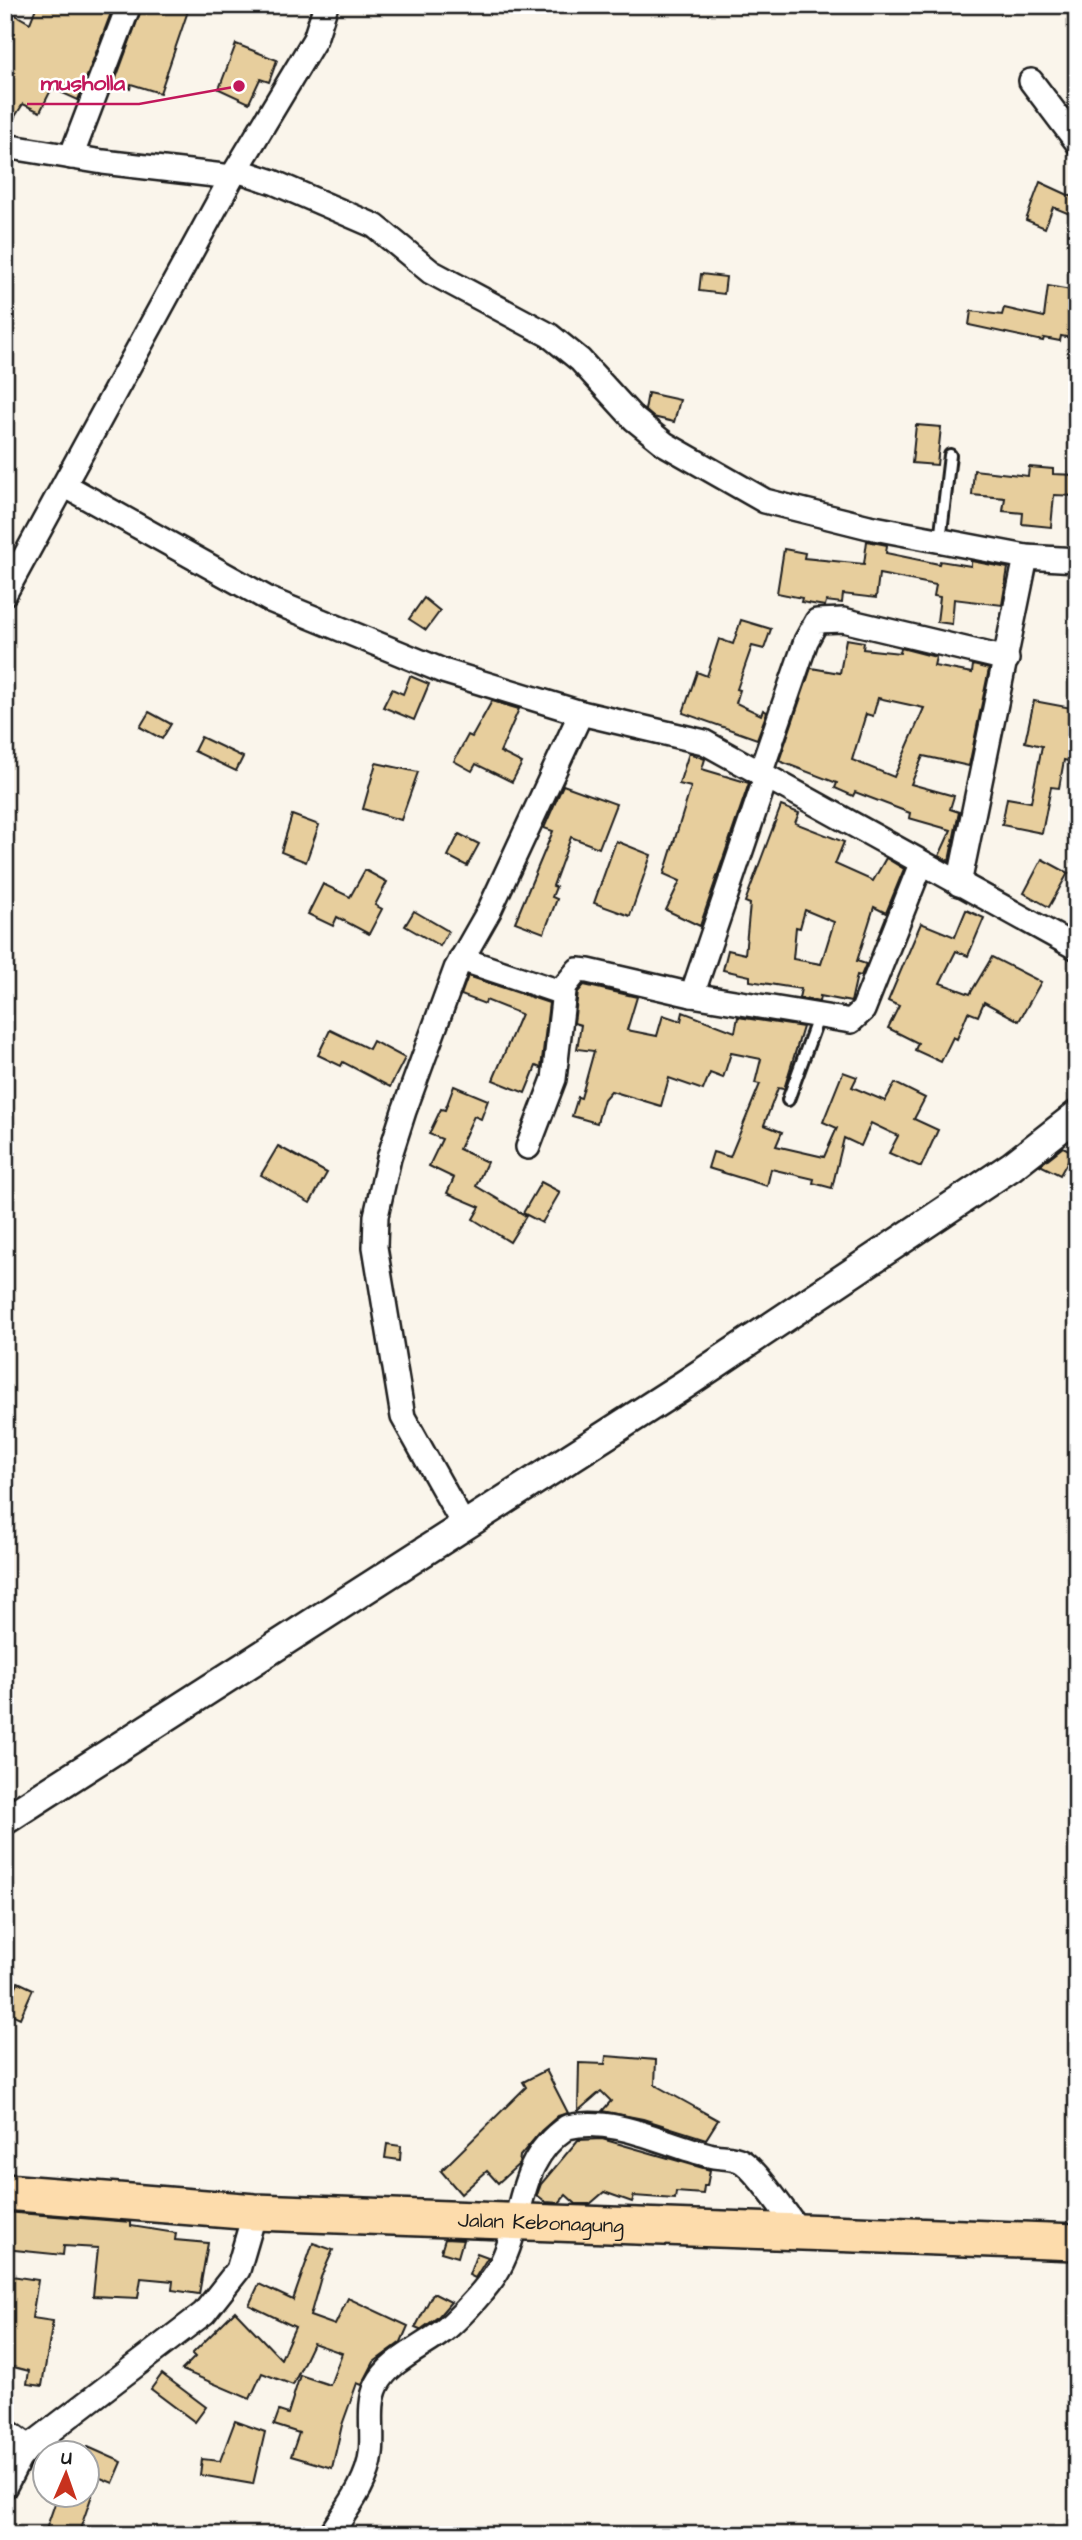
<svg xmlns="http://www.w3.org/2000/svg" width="1082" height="2540" viewBox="0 0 1082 2540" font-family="'Architects Daughter',sans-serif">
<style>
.building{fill:#e7ce9d;stroke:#1c1c1c;stroke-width:2;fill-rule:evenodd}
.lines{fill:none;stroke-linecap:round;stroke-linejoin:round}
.service-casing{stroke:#1c1c1c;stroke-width:16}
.minor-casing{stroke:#1c1c1c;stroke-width:28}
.tertiary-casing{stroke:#1c1c1c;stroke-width:33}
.primary-casing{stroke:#1c1c1c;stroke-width:40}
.service{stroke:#fff;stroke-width:10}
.minor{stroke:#fff;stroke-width:23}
.tertiary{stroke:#fff;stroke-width:28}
.primary{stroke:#fddcac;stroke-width:35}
.labels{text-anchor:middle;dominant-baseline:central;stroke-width:5;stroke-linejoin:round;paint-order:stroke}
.street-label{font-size:21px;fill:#1c1c1c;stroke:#fff}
.leader{fill:none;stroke:#c2185b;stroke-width:2.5}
.callout-dot{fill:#c2185b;stroke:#fff;stroke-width:2.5}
.callout-label{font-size:23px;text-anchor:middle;font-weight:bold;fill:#c2185b;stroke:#fff;stroke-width:5;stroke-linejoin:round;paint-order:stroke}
</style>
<rect width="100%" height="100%" fill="#faf5eb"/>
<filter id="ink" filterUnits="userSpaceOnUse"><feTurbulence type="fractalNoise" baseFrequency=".0143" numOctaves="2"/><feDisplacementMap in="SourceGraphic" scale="14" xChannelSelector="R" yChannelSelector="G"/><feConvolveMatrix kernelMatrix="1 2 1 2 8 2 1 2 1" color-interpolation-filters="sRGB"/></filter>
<g filter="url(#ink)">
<g class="building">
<polygon points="37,5 114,5 78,100 52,88 40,112 23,104 5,132 5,9 30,23"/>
<polygon points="143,5 190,5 160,93 131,84 130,89 114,84"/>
<polygon points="236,44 277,60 269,82 260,79 249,103 219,89"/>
<polygon points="1040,182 1077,199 1077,217 1053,207 1045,228 1026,220"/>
<polygon points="701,274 726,277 724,294 699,291"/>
<polygon points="1048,286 1077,291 1077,339 1061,336 1060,341 1044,338 1043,341 969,325 971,311 1002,315 1004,308 1044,317"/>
<polygon points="648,393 680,400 674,422 653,417 645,410"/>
<polygon points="916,425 941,427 937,465 912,463"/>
<polygon points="1029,467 1053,469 1053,474 1077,475 1077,496 1054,495 1051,527 1022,524 1023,513 1003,511 1005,498 972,495 974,470 1028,476"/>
<polygon points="867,541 887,545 886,553 939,564 940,561 971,566 971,561 1008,568 1002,605 954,599 952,624 937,622 940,597 934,596 936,585 879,574 876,598 843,594 842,603 826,601 825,606 801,602 802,598 777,593 784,549 805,553 804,558 864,564"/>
<polygon points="424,598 440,611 426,630 409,619"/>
<polygon points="741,620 771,629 764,649 752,646 737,689 740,690 736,703 761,715 763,710 767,712 757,739 683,713 697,672 707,676 719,639 733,644"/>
<path d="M846,639L864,642L863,649L900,653L901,648L936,657L934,666L972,673L973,665L989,669L969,766L923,756L911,784L954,796L950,809L959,812L949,861L939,856L951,830L909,818L910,813L855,792L853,796L835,788L837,783L779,761L811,668L840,673ZM878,698L924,708L894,777L852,760L866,714L873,716Z"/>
<polygon points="410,676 429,684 414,720 383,707 392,689 403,694"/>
<polygon points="492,701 519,709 500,752 522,763 512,782 476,764 472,771 454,761 468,735 472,737"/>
<polygon points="1034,701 1077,709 1077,763 1064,760 1059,788 1051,787 1042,833 1002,825 1007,798 1031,802 1042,746 1025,742"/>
<polygon points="149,712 171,724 162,739 140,727"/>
<polygon points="201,737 243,757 236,771 194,751"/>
<polygon points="689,753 705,759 702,769 749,783 700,926 666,910 680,881 664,874 691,787 679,784"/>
<polygon points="376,763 418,772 401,820 363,809"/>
<polygon points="563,785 616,804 599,848 571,837 553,886 556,887 552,897 557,899 544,933 515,922 553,831 544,828"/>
<path d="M781,806L799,813L795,823L844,842L835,864L873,881L886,858L904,869L886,913L874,907L857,961L866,964L861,976L857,975L851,1002L820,996L819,1002L799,998L801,989L750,981V976L723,970L728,950L745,954L750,904L745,902ZM805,910L834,922L821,964L793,959L796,927L800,928Z"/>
<polygon points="292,815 319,825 306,862 281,852"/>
<polygon points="459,834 479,844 467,866 448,856"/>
<polygon points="616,841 651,855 630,916 594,903"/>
<polygon points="1042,859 1068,873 1049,907 1024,893"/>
<polygon points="365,870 387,882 375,905 382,909 369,934 337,917 333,926 308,914 323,884 350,897"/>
<polygon points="966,910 984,918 968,956 956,951 940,983 970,994 992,957 1041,982 1019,1021 984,1002 978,1016 968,1012 957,1039 953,1037 941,1062 915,1050 918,1043 888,1028 899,1006 888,1001 921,923 955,937"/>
<polygon points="414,911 448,931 440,946 405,926"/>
<polygon points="468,976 549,1003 541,1068 536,1066 525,1093 493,1080 521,1014 486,1000 485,1004 461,995"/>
<polygon points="584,985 637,997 627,1030 657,1036 663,1015 681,1021 683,1012 735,1032 738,1017 803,1027 784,1089 778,1088 764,1125 782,1132 776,1146 824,1157 837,1128 823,1122 843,1072 857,1077 852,1087 885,1101 895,1083 925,1098 914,1119 938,1130 921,1167 889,1153 898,1136 871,1123 861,1146 844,1138 832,1188 813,1183 814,1179 771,1169 767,1186 708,1168 713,1152 730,1157 760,1084 755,1083 761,1059 731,1053 723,1078 710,1073 703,1090 669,1078 661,1106 611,1091 604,1099 597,1123 572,1116 578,1097 581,1098 594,1051 577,1049 581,1025 574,1023 578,992"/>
<polygon points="330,1030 369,1049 373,1041 405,1058 390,1087 343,1062 341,1066 318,1055"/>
<polygon points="454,1086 488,1100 481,1119 474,1116 459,1149 487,1162 476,1186 526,1216 510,1242 473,1219 480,1207 447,1193 454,1178 429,1166 442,1139 429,1134 441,1109 445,1110"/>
<polygon points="278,1146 327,1173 310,1203 261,1175"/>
<polygon points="1063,1147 1073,1152 1060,1175 1040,1165"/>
<polygon points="541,1182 560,1192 542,1223 523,1213"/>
<polygon points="18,1982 33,1989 20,2018 5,2011"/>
<polygon points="606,2056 656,2060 655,2085 718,2120 706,2139 643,2119 602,2111 611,2101 601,2091 578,2111 579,2063 605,2064"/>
<polygon points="546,2070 568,2113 558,2116 541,2131 520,2156 519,2164 498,2183 487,2171 461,2194 441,2171 526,2087 523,2082"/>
<polygon points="602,2139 710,2170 707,2186 704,2186 703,2194 676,2192 675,2199 634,2196 632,2202 604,2192 590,2204 576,2204 566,2195 559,2203 546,2202 537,2195 541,2184 578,2140"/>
<polygon points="387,2144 401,2146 400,2160 385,2158"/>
<polygon points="5,2212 131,2222 131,2226 176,2233 175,2240 208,2243 199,2294 172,2290 173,2281 141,2278 138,2298 93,2296 98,2248 64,2246 63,2255 5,2249"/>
<polygon points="445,2239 463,2240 458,2257 441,2252"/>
<polygon points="313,2243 333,2250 321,2277 310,2316 335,2325 348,2298 408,2326 401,2342 374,2362 362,2385 357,2383 342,2425 332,2468 291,2456 299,2433 274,2425 279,2411 288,2414 300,2375 330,2385 342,2353 313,2343 293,2385 262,2373 250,2399 182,2370 195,2357 192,2354 235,2311 281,2359 295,2327 249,2305 259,2284 293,2300"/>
<polygon points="477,2253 488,2257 475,2278 469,2275"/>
<polygon points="5,2275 38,2280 32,2318 53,2321 42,2386 27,2384 29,2371 5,2365"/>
<polygon points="433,2293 451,2302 438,2317 420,2330 415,2328"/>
<polygon points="162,2374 206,2407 195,2422 151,2389"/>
<polygon points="235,2421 265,2432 253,2484 200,2475 202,2459 220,2461"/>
<polygon points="88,2447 122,2462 113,2483 88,2473"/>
<polygon points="58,2495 92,2495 78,2535 44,2535"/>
</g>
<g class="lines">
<defs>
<g id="service">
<polyline points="940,541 950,455"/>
<polyline points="788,1100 819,1015"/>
</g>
<g id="minor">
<polyline points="1031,81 1077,142"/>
<polyline points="5,146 103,162 232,177"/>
<polyline points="71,157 129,5"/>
<polyline points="237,170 273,182 375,226 431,272 549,335 580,360 634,419 665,444 765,501 869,527 1026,557"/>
<polyline points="66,486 270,600 443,671 581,713 704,742 1077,948"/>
<polyline points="5,593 232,177 315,39 326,5"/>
<polyline points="760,774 806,641 817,621 843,620 1007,659"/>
<polyline points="959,884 1026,557 1077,560"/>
<polyline points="461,959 560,992 578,970 588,971 692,995 851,1021 863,1010 921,864"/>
<polyline points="692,995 766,777"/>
<polyline points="528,1147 554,1079 564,991"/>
<polyline points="463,1524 403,1417 375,1247 376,1216 389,1158 404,1111 456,969 489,911 581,713"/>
<polyline points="5,2430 29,2447 19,2459 5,2486"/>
<polyline points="29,2447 204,2313 238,2270 255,2212"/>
<path d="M330,2535C345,2511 368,2483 371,2454C374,2433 367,2405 377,2385C389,2360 426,2346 447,2328C462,2315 490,2285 499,2268C526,2218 514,2163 567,2127C616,2116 663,2144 709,2155C719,2158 732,2156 741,2161C757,2170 787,2216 800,2232"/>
</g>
<polyline id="tertiary" points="5,1820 684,1385 1012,1166 1077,1115"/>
<g id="primary">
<path id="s1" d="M5,2192L255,2212L1077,2242"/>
</g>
</defs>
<use href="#service" class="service-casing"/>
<use href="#minor" class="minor-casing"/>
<use href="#tertiary" class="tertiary-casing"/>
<use href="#primary" class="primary-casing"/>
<use href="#service" class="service"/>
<use href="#minor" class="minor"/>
<use href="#tertiary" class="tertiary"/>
<use href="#primary" class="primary"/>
</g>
</g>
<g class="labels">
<g class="street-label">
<text stroke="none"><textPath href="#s1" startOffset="537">Jalan Kebonagung</textPath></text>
</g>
</g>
<path class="leader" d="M239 86L139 104H27"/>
<circle class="callout-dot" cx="239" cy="86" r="7"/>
<g class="callout-label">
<text x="83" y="90">musholla</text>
</g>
<rect width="1082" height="2540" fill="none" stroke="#fff" stroke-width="28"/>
<rect x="14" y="14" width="1054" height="2512" fill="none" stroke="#1c1c1c" stroke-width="2.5" filter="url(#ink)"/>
<g transform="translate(66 2474) rotate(2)"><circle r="33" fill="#ffffff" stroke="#a4a4a4" stroke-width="2"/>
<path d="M0-5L12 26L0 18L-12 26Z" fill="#c8321e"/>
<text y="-10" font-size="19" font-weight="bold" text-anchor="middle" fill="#1c1c1c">U</text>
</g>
</svg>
